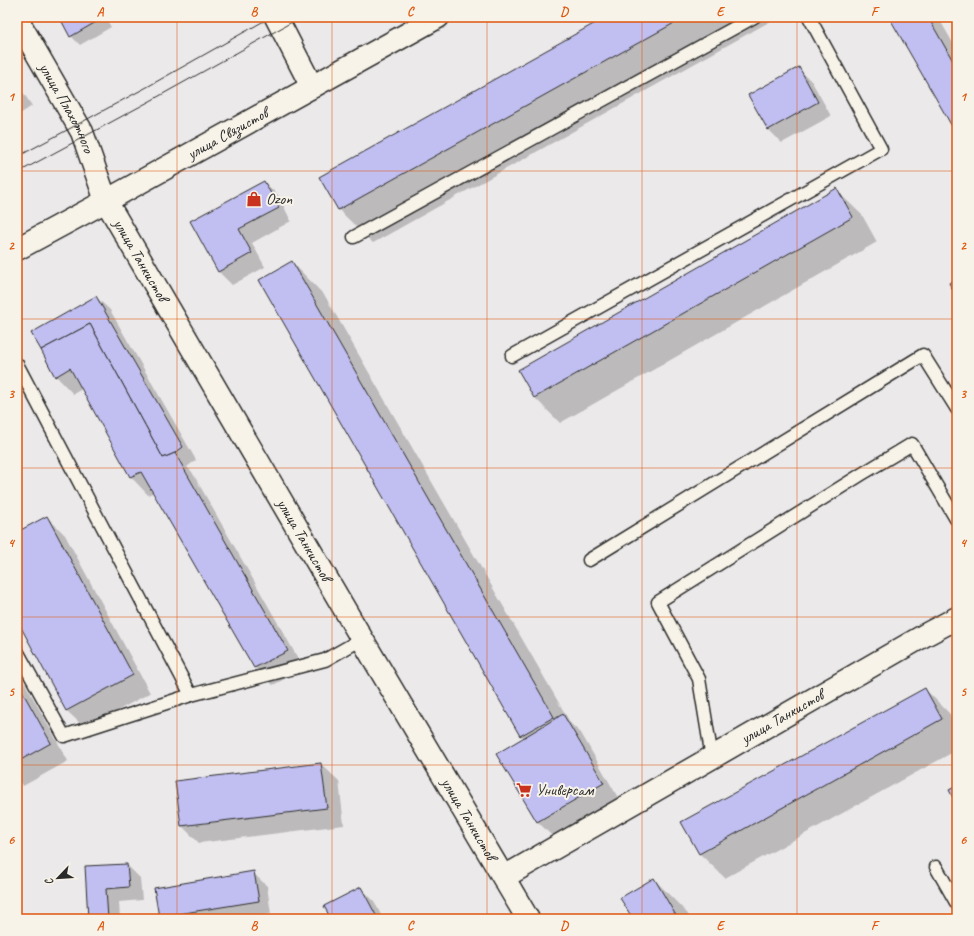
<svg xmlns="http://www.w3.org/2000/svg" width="974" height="936" viewBox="0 0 974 936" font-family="Caveat,sans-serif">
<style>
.shadow{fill:#0003}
.building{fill:#c1bff1;stroke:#2b2b2b}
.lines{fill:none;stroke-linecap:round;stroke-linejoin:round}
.service-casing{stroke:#2b2b2b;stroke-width:15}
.minor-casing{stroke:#2b2b2b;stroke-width:25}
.tertiary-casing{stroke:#2b2b2b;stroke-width:25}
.service{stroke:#f7f3e8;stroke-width:12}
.minor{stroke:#f7f3e8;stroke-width:22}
.tertiary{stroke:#f7f3e8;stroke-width:22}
.tram{stroke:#2b2b2b;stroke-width:1}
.grid{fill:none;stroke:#df570e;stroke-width:1;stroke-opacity:0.55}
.labels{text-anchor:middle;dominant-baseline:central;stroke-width:4;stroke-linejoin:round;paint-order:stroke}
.street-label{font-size:16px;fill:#2b2b2b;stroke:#f7f3e8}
.poi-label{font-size:16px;fill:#2b2b2b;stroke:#f7f3e8;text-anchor:start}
.neatline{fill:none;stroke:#df570e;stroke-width:1.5}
.grid-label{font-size:13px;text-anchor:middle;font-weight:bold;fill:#df570e}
</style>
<rect width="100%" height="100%" fill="#ece9ea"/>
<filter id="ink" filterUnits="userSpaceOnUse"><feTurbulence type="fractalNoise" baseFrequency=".025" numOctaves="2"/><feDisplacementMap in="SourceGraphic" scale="8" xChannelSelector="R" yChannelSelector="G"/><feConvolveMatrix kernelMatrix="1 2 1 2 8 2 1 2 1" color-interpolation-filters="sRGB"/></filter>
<g filter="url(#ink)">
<g class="shadow">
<polygon points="65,17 105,17 111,27 80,45 71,36"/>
<polygon points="608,17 778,17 373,243 339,210 321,177"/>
<polygon points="891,17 938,17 957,50 957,133"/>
<polygon points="798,68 812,82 831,116 782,143 768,129"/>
<polygon points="17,83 32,106 17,116"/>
<polygon points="264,182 278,195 291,221 252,243 265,267 232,285 219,272 191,222"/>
<polygon points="836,190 862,215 877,242 560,423 535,398"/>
<polygon points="292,262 325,296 571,724 581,733 620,801 555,839 538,822 498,754 524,738 521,735"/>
<polygon points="96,297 110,310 196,460 187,467 192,472 304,669 273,685 255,668 154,492 148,495 131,477 82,389 73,394 56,376"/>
<polygon points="47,517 65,535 150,693 85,728 67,711 17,618 17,533"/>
<polygon points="17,669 68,761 23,786 17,780"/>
<polygon points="925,689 950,714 957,727 957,750 725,878 699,853"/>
<polygon points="321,764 339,781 344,825 199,843 182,826 176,782"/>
<polygon points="127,865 140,878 142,900 119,902 120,919 89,919 86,867"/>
<polygon points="253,873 267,886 271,914 243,919 162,919 160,917 156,889"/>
<polygon points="654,879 687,913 691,919 634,919"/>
<polygon points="361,888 374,901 383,919 332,919"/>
</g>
<g class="building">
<polygon points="63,17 102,17 103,18 70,37 60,18"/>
<polygon points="606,17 685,17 338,210 319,177"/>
<polygon points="889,17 928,17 957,68 957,135"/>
<polygon points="799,67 818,102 768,130 748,95"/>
<polygon points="264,181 279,208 239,229 252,253 218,272 190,221"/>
<polygon points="837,188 853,217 534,398 518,370"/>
<polygon points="292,261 554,717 520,736 259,280"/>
<polygon points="957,278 957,297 949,283"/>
<polygon points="96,296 183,447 175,453 163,458 90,324 41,350 31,333"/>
<polygon points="90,324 163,458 175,453 288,651 254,668 141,472 130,477 70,368 55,377 41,350"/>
<polygon points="47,516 133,675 66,711 17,620 17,532"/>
<polygon points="17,682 51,743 17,762"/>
<polygon points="925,688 942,719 699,854 681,822"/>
<polygon points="563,714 604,783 537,822 496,754"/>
<polygon points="321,763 327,808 181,826 175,781"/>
<polygon points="957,786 957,805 949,790"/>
<polygon points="127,864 129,887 106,889 108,919 88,919 85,866"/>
<polygon points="254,871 259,901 159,917 154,888"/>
<polygon points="654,878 678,919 633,919 620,898"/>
<polygon points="361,887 378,919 331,919 324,906"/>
</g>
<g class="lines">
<defs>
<g id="service">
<polyline points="354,237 754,17"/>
<polyline points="512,356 881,149 809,17"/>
<polyline points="17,364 191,695"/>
<polyline points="589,560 923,355 957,409"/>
<polyline points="17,651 64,736 191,695 325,660 362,639"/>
<polyline points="712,758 699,679 658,602 862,474 912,444 956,519"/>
<polyline points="936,867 957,904"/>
</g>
<g id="minor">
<polyline points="276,17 312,87"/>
<path id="s1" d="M17,19L82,132L106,201L362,639L528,919"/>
<path id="s2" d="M504,877L925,635L957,618"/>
</g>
<g id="tertiary">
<path id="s3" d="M17,249L106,201L438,17"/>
</g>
</defs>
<use href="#service" class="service-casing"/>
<use href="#minor" class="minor-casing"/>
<use href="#tertiary" class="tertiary-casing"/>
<use href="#service" class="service"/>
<use href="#minor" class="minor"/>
<use href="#tertiary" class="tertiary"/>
<g class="tram">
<polyline points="17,157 147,87 271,17"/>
<polyline points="17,173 152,100 301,17"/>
</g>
</g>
</g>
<path class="grid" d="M177,17V919M332,17V919M487,17V919M642,17V919M797,17V919M17,171H957M17,319H957M17,468H957M17,617H957M17,765H957"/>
<defs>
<symbol id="shop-bare" viewBox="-9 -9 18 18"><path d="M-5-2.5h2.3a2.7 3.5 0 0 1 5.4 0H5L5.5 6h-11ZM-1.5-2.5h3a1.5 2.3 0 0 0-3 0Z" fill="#c8321e" stroke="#f7f3e8" stroke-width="2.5" paint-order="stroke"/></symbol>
<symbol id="supermarket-bare" viewBox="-9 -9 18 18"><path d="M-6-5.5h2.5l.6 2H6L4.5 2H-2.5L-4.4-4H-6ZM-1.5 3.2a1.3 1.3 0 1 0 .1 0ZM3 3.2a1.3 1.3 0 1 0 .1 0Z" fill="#c8321e" stroke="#f7f3e8" stroke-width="2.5" paint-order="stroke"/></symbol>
</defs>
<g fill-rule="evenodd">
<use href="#shop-bare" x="243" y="188" width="22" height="22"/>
<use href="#supermarket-bare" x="513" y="779" width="22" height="22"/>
</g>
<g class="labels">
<g class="street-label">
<text stroke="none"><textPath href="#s1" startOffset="102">улица Плахотного</textPath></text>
<text stroke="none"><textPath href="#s3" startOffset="240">улица Связистов</textPath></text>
<text stroke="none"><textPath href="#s1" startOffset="272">улица Танкистов</textPath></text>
<text stroke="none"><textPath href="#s1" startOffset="596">улица Танкистов</textPath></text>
<text stroke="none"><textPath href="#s2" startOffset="321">улица Танкистов</textPath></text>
<text stroke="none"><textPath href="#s1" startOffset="920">улица Танкистов</textPath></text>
</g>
<g class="poi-label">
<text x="266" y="199">Ozon</text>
<text x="536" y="790">Универсам</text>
</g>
</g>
<rect width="974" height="936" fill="none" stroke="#f7f3e8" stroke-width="44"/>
<g transform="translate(58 878) rotate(245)" stroke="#f7f3e8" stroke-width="3" paint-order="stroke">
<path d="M0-3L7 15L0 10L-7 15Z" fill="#2b2b2b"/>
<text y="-6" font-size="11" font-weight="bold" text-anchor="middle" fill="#2b2b2b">С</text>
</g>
<rect x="22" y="22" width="930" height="892" class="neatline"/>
<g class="grid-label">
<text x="100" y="16">A</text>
<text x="254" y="16">B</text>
<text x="410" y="16">C</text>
<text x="564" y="16">D</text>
<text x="720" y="16">E</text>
<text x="874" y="16">F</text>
<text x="11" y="101">1</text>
<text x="963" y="101">1</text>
<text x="11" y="250">2</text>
<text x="963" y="250">2</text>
<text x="11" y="398">3</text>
<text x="963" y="398">3</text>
<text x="11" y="547">4</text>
<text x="963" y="547">4</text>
<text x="11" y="696">5</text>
<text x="963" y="696">5</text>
<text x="11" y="844">6</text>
<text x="963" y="844">6</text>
<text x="100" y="930">A</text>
<text x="254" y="930">B</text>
<text x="410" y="930">C</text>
<text x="564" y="930">D</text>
<text x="720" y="930">E</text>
<text x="874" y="930">F</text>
</g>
</svg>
